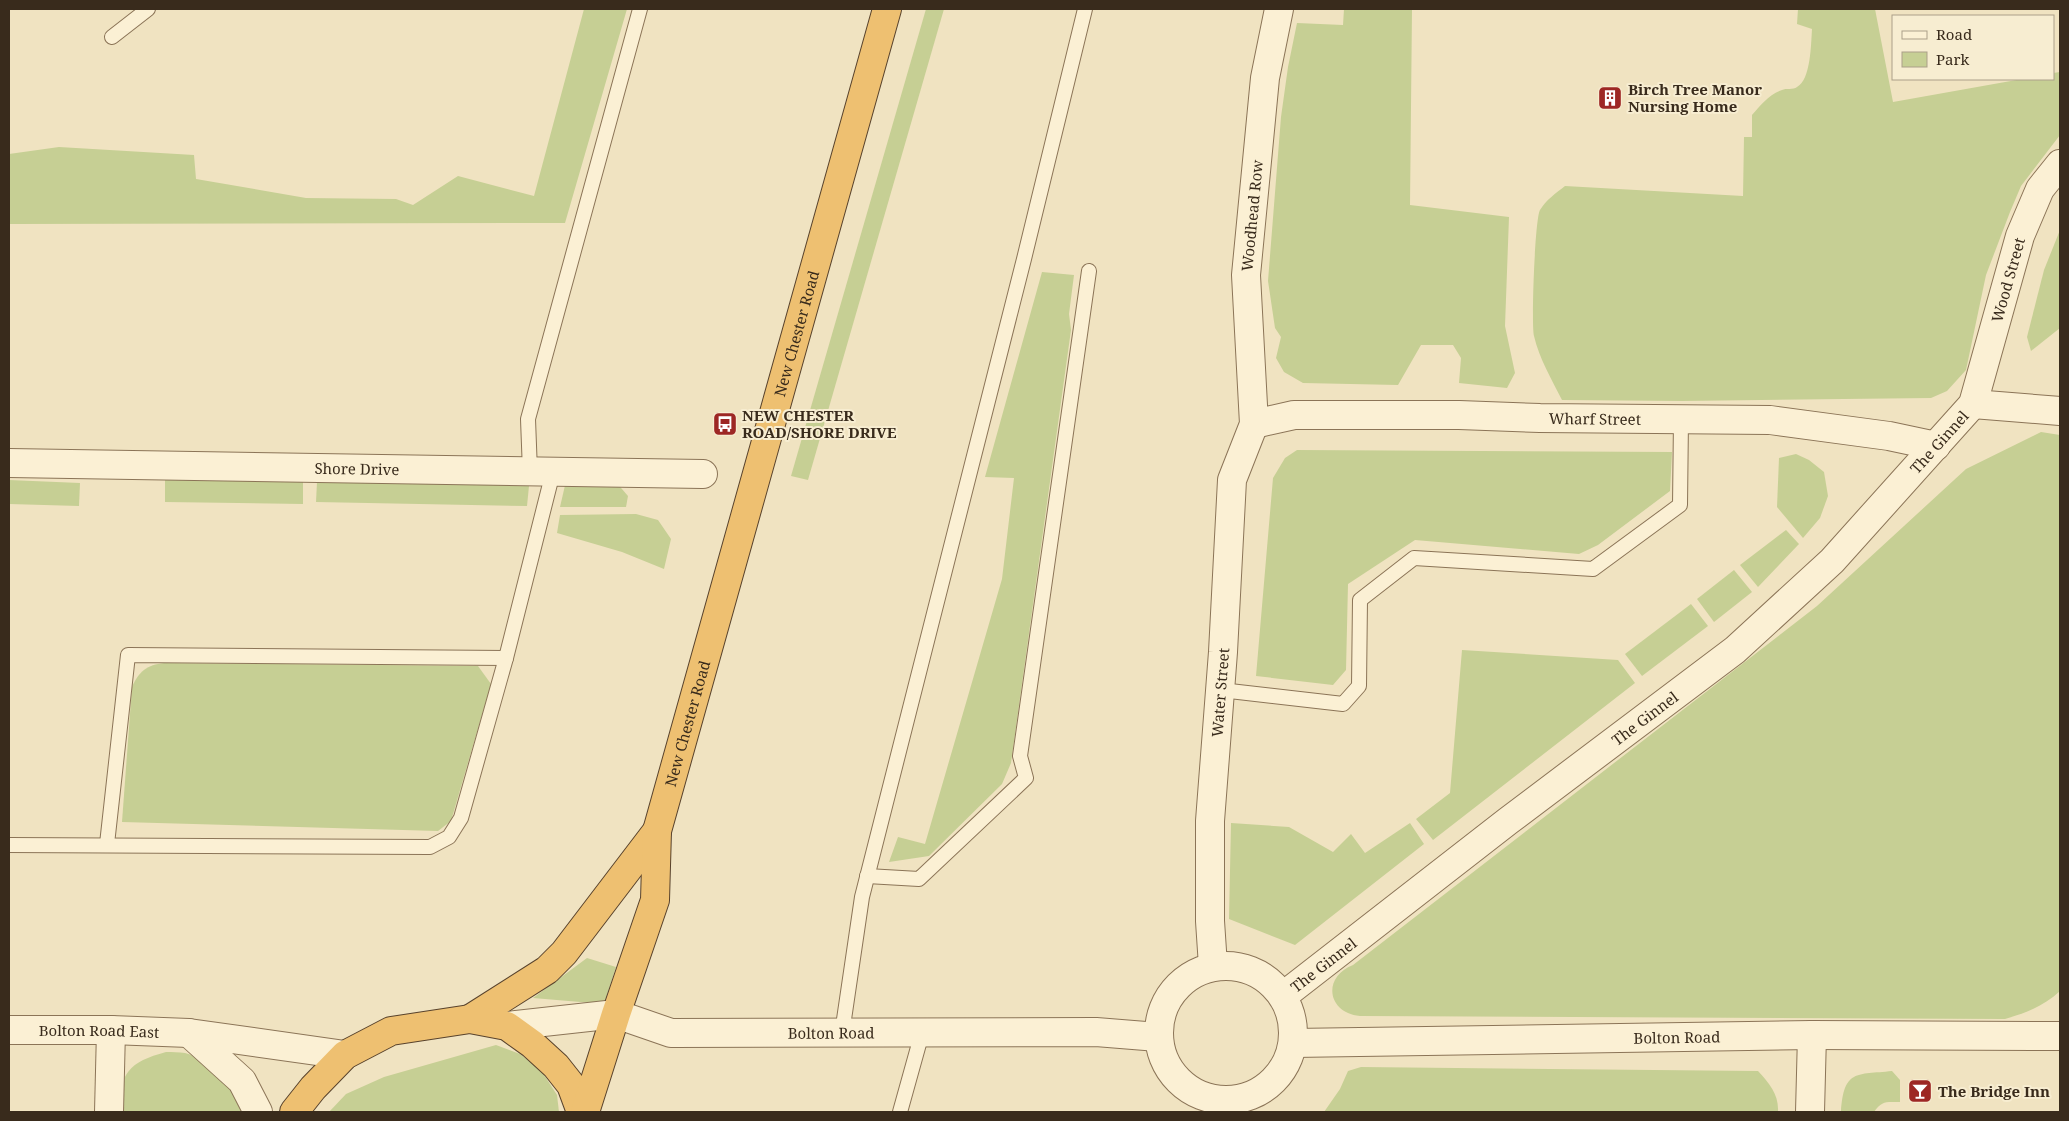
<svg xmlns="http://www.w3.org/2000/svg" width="2069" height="1121" viewBox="0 0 2069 1121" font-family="'Noto Serif',serif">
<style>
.green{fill:#c6cf94}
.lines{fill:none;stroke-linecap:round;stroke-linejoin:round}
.service-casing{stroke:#8b7457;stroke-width:16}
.minor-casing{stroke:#8b7457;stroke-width:30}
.trunk-casing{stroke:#58422c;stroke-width:30}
.service{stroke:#fbf0d4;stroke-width:14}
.minor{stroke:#fbf0d4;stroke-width:28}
.trunk{stroke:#eec071;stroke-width:28}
.labels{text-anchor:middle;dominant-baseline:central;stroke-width:4;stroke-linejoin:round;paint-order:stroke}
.poi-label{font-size:15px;font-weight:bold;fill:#392b1c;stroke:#f7edd1;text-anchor:start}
.street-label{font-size:15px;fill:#392b1c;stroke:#f7edd1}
</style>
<rect width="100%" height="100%" fill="#f0e3c1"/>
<g class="green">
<polygon points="584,9 627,9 565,223 9,224 9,154 59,147 194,155 196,179 306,198 396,199 413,205 458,176 534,196"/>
<polygon points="926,9 944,9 808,480 791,476"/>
<polygon points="1344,9 1412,9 1410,205 1509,217 1505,326 1515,373 1507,388 1459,383 1461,358 1453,345 1421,345 1398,385 1303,383 1284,372 1276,358 1281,337 1275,328 1268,281 1281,117 1288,67 1297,23 1343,25"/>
<path d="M1798,9H1875L1893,102L2022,79H2053V73L2060,72V135L2021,186L2010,212L1986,275L1966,370L1947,391L1931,398L1682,401L1562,400C1552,380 1539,358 1534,336C1531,324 1535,218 1540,210C1546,200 1556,193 1565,186L1743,196L1744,137H1752V115C1760,106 1769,94 1782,90C1786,88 1793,90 1797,87C1811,80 1811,43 1812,29L1797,24Z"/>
<polygon points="2060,230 2060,328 2031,351 2027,337 2044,270"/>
<polygon points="1042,272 1074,275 1069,314 1071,330 1011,763 1002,784 929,856 889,862 898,837 925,844 1002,579 1014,478 985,477"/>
<path d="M2041,432L2060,435V991C2044,1006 2026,1013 2005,1019L1360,1016C1327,1013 1322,977 1353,965L1817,606L1966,469Z"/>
<polygon points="1297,450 1672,452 1670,491 1598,545 1579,554 1415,540 1348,584 1346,670 1333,685 1256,676 1273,478 1285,458"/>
<polygon points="1796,454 1809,460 1824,472 1828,496 1820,518 1803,538 1777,507 1779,458"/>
<polygon points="9,480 80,483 79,506 9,504"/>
<polygon points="165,480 303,481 303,504 165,502"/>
<polygon points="518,480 529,486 527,506 316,502 317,482"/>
<polygon points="566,481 615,481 628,496 626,507 560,507"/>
<polygon points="636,514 658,520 671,539 664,569 622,552 557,533 560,515"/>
<polygon points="1786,530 1799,544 1758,587 1740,565"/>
<polygon points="1734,570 1752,592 1714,622 1697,599"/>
<polygon points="1691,604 1708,626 1642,676 1625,654"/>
<polygon points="1462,650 1618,660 1635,683 1433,840 1416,819 1450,793"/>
<path d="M164,663L478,666L491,684L451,821L438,831L122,822L132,687C139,671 147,665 164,663Z"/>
<polygon points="1231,823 1289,827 1333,852 1351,834 1365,853 1410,823 1424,844 1295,945 1229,919"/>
<polygon points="587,958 616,967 604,1004 533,998"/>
<polygon points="496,1045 520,1054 541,1070 557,1095 559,1112 329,1112 346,1094 384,1077"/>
<path d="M166,1052C172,1052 179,1052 185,1053C212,1059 236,1088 245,1112H119C119,1073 129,1062 166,1052Z"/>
<path d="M1361,1067L1758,1071C1770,1084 1779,1095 1778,1112H1324L1340,1089L1348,1071Z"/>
<path d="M1892,1071L1900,1080V1102C1887,1102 1882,1100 1874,1112H1841C1844,1069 1856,1075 1892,1071Z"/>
</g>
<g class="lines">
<defs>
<g id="service">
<polyline points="112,37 148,9"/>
<polyline points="530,472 528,419 640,9"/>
<polyline points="1221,690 1343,704 1359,686 1360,600 1414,558 1593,569 1680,505 1681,419"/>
<polyline points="107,844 128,655 506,658"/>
<polyline points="9,845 430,847 449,837 461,818 506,658 553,472"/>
<polyline points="867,876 919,879 1026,778 1020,756 1089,271"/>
<polyline points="842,1033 862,897 1024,259 1085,9"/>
<polyline points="900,1112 922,1033"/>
</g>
<g id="minor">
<polyline points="1973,404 2060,411"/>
<path id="s1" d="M1254,424L1294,415H1459L1540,418L1770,420L1889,436L1936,446"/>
<path id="s2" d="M9,463L703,474"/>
<circle cx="1226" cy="1033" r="67"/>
<path id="s3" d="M1213,966L1210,921V821L1223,652L1232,480L1254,424L1246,275L1265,78L1279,9"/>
<path id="s4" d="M1283,996L1508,821L1735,650L1832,561L1973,404L2020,236L2040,189L2060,164"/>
<path id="s5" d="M507,1026L616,1014L671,1033L1096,1032L1158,1037"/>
<path id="s6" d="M9,1030H111L189,1033L345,1055"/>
<polyline points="189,1033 242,1081 258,1112"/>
<path id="s7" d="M1293,1043L1812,1035L2060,1036"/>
<polyline points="109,1112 111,1030"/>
<polyline points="1810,1112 1812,1035"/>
</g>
<g id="trunk">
<polyline points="470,1019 547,970 564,953 657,831"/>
<polyline points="294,1112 313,1088 345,1055 391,1031 470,1019 507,1026 532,1044 556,1066 571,1085 581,1112"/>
<path id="s8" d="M585,1112L616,1014L655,900L657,831L887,9"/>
</g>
</defs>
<use href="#service" class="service-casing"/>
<use href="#minor" class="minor-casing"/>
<use href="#trunk" class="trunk-casing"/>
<use href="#service" class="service"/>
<use href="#minor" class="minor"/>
<use href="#trunk" class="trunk"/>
</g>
<defs>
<symbol id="building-square" viewBox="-11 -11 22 22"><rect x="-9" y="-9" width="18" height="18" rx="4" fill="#9d2724" stroke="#f7edd1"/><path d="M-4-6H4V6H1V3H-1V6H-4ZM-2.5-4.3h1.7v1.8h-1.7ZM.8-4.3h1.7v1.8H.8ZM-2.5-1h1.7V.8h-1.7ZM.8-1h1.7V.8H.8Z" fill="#fff"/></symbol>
<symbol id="bus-square" viewBox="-11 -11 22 22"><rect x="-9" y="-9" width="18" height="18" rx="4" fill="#9d2724" stroke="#f7edd1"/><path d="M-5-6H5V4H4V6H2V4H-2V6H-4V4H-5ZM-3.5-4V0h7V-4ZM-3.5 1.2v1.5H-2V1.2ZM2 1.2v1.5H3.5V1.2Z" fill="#fff"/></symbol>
<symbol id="bar-square" viewBox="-11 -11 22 22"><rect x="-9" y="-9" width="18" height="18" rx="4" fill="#9d2724" stroke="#f7edd1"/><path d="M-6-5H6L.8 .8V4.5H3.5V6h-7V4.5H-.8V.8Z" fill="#fff"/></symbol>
</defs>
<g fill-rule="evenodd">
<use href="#building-square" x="1596" y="84" width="28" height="28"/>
<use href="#bus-square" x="711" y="410" width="28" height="28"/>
<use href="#bar-square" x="1906" y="1077" width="28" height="28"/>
</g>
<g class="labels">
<g class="poi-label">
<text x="1628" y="89">Birch Tree Manor<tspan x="1628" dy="17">Nursing Home</tspan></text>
<text x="742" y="415">NEW CHESTER<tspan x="742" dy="17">ROAD/SHORE DRIVE</tspan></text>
<text x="1938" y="1091">The Bridge Inn</text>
</g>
<g class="street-label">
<text stroke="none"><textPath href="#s3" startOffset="756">Woodhead Row</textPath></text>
<text stroke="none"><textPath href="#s4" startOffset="1041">Wood Street</textPath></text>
<text stroke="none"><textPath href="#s8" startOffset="809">New Chester Road</textPath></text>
<text stroke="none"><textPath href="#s1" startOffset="342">Wharf Street</textPath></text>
<text stroke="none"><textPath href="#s4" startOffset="861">The Ginnel</textPath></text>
<text stroke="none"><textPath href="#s2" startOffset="348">Shore Drive</textPath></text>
<text stroke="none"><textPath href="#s3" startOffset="274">Water Street</textPath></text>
<text stroke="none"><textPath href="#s4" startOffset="456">The Ginnel</textPath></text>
<text stroke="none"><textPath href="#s8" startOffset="404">New Chester Road</textPath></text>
<text stroke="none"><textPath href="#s4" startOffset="51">The Ginnel</textPath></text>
<text stroke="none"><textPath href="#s6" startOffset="90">Bolton Road East</textPath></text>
<text stroke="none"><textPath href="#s5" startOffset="328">Bolton Road</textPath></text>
<text stroke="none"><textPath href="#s7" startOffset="384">Bolton Road</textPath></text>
</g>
</g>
<rect width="2069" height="1121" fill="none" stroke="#392b1c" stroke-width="20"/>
<rect x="1892" y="15" width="162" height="65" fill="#f7edd1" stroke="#ab9f89"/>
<rect x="1902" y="31" width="25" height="8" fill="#fbf0d4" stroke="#ab9f89"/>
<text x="1936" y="40" font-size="15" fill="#392b1c">Road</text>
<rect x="1902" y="52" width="25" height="15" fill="#c6cf94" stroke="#ab9f89"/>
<text x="1936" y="65" font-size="15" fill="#392b1c">Park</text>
</svg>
